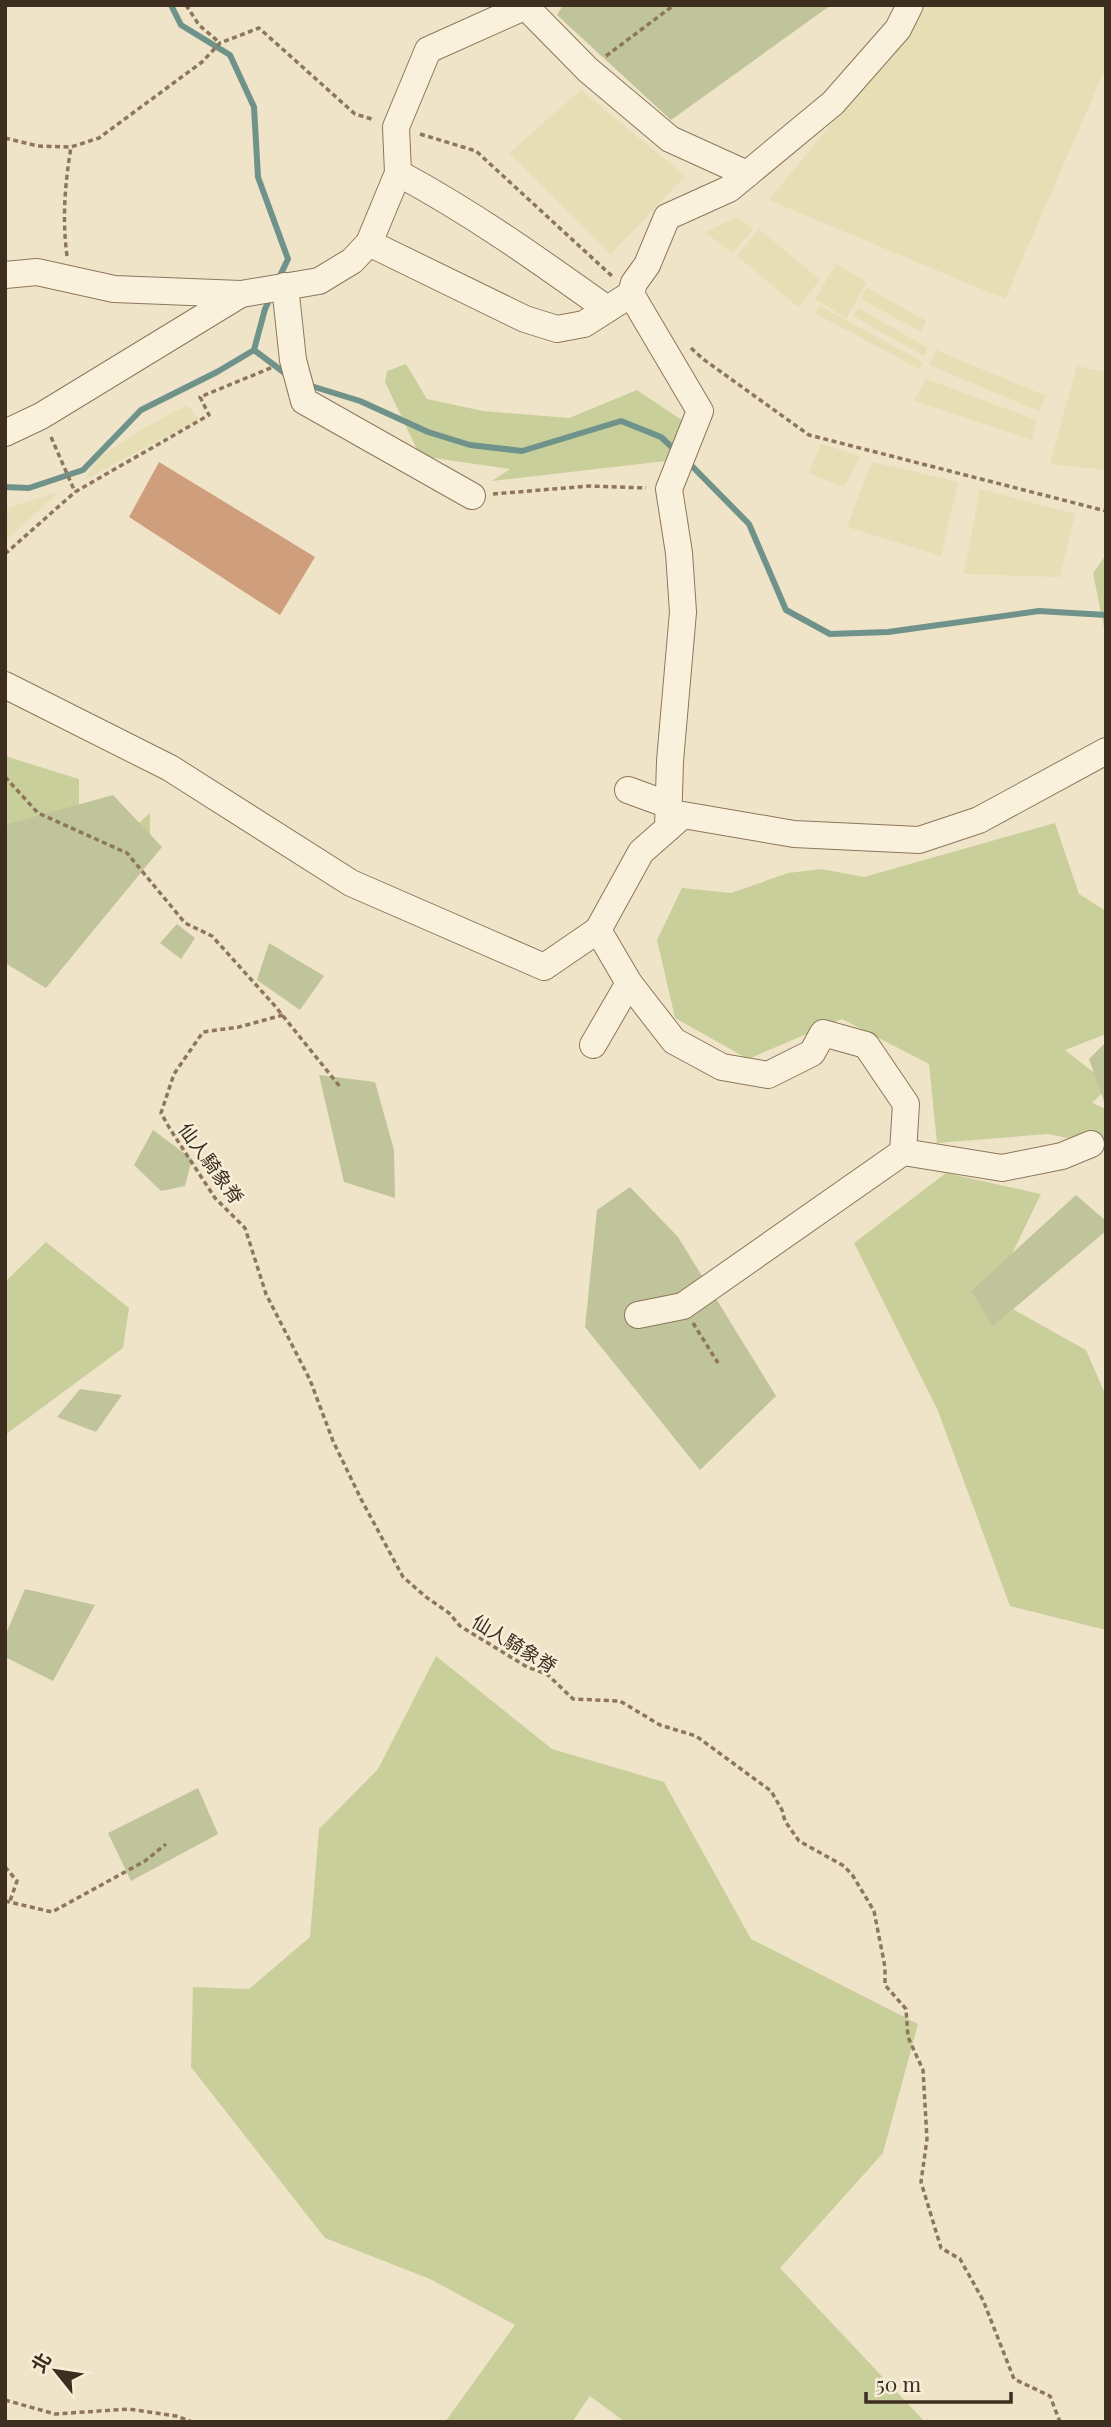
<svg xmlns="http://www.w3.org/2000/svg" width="1111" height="2427" viewBox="0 0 1111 2427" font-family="'Playfair Display','Noto Sans TC',serif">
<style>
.farmland{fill:#e6deb5}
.green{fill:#c9cf9b}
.cemetery{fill:#bfc49a}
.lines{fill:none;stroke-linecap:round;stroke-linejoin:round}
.stream{stroke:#6f938a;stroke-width:6}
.building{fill:#cf9f7d}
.minor-casing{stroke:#8d765c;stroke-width:28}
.path{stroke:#8d765c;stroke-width:3.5;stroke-dasharray:5 3.5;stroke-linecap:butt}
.minor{stroke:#faf1dc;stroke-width:26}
.labels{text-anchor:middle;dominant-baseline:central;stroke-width:5;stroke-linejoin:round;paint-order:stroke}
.street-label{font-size:19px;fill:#3d2e20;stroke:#f7eed8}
</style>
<rect width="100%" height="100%" fill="#f0e4c8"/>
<g class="farmland">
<polygon points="929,5 1106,5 1106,67 1005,299 769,200"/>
<polygon points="581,90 685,176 611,254 509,153"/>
<polygon points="738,217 753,230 732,253 705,232"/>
<polygon points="759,229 820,280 798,307 737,256"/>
<polygon points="836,264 867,282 846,318 815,299"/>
<polygon points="867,288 926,321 921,332 861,299"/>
<polygon points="819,305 923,362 919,369 815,313"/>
<polygon points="858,308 928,348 924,356 853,316"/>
<polygon points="936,350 1046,396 1039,411 929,365"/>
<polygon points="1077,366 1106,372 1106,470 1050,464"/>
<polygon points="926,379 1036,420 1032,440 914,401"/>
<polygon points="187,405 199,419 84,480 100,457 139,431"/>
<polygon points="821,444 860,456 844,487 809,473"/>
<polygon points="872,462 958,482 941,556 847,527"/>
<polygon points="980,489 1075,514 1060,577 964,574"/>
<polygon points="59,492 5,541 5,509"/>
</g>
<g class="green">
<polygon points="406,364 427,399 483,411 569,418 637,390 683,421 666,461 492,481 510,469 420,456 385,382 387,371"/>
<polygon points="1106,555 1106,638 1093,573"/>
<polygon points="5,756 79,779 79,822 117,842 150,813 150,853 5,857"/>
<polygon points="1055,823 1079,894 1106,911 1106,1034 1065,1050 1106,1082 1106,1089 1092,1103 1106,1109 1106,1146 1048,1134 937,1143 929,1064 842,1019 748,1059 675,1018 657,940 682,888 731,893 788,873 821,869 864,877"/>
<polygon points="946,1173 1041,1194 991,1297 1086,1350 1106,1396 1106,1630 1010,1606 938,1411 854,1243"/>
<polygon points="46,1242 129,1308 123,1348 5,1435 5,1282"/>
<polygon points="436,1656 552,1749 664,1782 751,1939 918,2024 883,2153 780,2268 925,2422 625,2422 590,2396 572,2422 445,2422 515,2325 430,2279 325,2238 191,2067 193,1987 249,1989 310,1937 319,1829 378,1769"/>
</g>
<g class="cemetery">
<polygon points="563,5 831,5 671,120 557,15"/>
<polygon points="113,795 162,847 46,988 5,963 5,825"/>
<polygon points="177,924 195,938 181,959 160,943"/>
<polygon points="269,943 324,976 300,1010 257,980"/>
<polygon points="1106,1042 1106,1107 1089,1059"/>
<polygon points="319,1075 375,1082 394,1150 395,1198 344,1182"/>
<polygon points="153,1130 192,1159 185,1186 161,1191 134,1165"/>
<polygon points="630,1187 678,1237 776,1396 700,1470 585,1327 597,1210"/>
<polygon points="1076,1195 1106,1221 1106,1231 993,1326 971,1291"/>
<polygon points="80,1389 122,1395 96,1432 57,1417"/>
<polygon points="25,1589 95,1605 53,1681 5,1657 5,1636"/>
<polygon points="198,1788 218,1834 131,1881 108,1833"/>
</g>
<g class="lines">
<g class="stream">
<polyline points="171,5 181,25 230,55 254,107 258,177 288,259 278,280"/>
<polyline points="254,350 286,374"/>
<polyline points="308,385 360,401 428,432 470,445 522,451 621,421 661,437 676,451"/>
<polyline points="686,460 749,524 786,610 830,634 888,632 1039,611 1106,615"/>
<polyline points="5,487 29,488 83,470 141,410 217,372 254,350 265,309 271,296"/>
</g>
</g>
<polygon class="building" points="159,462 315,557 280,615 129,517"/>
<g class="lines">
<defs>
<g id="minor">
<polyline points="524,5 588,70 670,139 747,174"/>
<path d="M398,173C474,214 537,259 607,309"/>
<polyline points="369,243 525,319 557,329 584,324 631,294"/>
<polyline points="5,275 37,272 114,289 241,294 319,281 352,261 369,243 398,173 396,127 428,50 524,7"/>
<polyline points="285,286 293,360 304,401 472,496"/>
<polyline points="5,433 41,416 241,294"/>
<polyline points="5,685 170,768 351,883 544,967 598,930 641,852 683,815 794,834 919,840 979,820 1106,751"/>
<polyline points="628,790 669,805"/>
<polyline points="668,828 670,761 683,612 679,553 669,489 700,411 631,294 634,283 647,265 667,217 729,189 833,103 898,29 910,5"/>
<polyline points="629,983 674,1041 722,1067 768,1075 812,1053 823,1033 866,1045 906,1104 903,1152"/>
<polyline points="593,1045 629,983 598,930"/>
<polyline points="638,1315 683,1306 903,1152 1002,1168 1062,1156 1091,1144"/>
</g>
</defs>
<use href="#minor" class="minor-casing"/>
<g class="path">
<polyline points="186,5 199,25 220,43"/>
<polyline points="606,56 674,5"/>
<polyline points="420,134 476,151 613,277"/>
<polyline points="5,138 38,146 71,147 99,138 202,62 220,43 259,28 355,114 375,120"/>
<path d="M67,256C62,218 65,184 71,147"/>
<polyline points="691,348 703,359 809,435 1106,511"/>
<polyline points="51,437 75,492"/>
<polyline points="493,494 589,486 646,488"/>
<polyline points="5,554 75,492 209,415 200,397 273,367"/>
<polyline points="5,777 38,813 127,853 185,923 212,936 275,1006 341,1088"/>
<polyline points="283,1015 239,1027 203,1032 174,1074 161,1113 170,1129 215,1198 245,1228 266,1294 310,1380 333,1441 361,1499 403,1577 426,1597 449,1613 460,1626 527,1667 547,1674 573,1699 620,1701 660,1725 696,1736 771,1791 782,1810 785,1821 799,1841 844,1866 853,1876 874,1911 885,1967 885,1985 906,2009 908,2037 923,2070 927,2139 921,2182 941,2248 960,2259 983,2300 1014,2379 1050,2396 1060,2422"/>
<polyline points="693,1323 718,1363"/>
<polyline points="5,1867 17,1881 10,1901"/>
<polyline points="5,1901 52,1912 145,1861 166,1844"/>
<polyline points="5,2400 55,2414 129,2409 176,2416 192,2422"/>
</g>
<use href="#minor" class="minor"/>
</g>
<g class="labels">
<g class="street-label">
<text transform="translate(212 1163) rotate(54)">仙人騎象脊</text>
<text transform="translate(515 1643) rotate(31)">仙人騎象脊</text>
</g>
</g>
<rect width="1111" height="2427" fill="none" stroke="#3d2e20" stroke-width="14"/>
<g transform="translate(56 2371) rotate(300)" stroke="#f7eed8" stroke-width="5" paint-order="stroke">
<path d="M0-5L12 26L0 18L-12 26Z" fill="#3d2e20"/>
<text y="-10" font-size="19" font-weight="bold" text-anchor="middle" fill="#3d2e20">北</text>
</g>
<path d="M866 2392v10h145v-10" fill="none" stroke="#3d2e20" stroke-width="3.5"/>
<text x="876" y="2392" font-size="21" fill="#3d2e20" stroke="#f7eed8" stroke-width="5" paint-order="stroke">50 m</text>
</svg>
